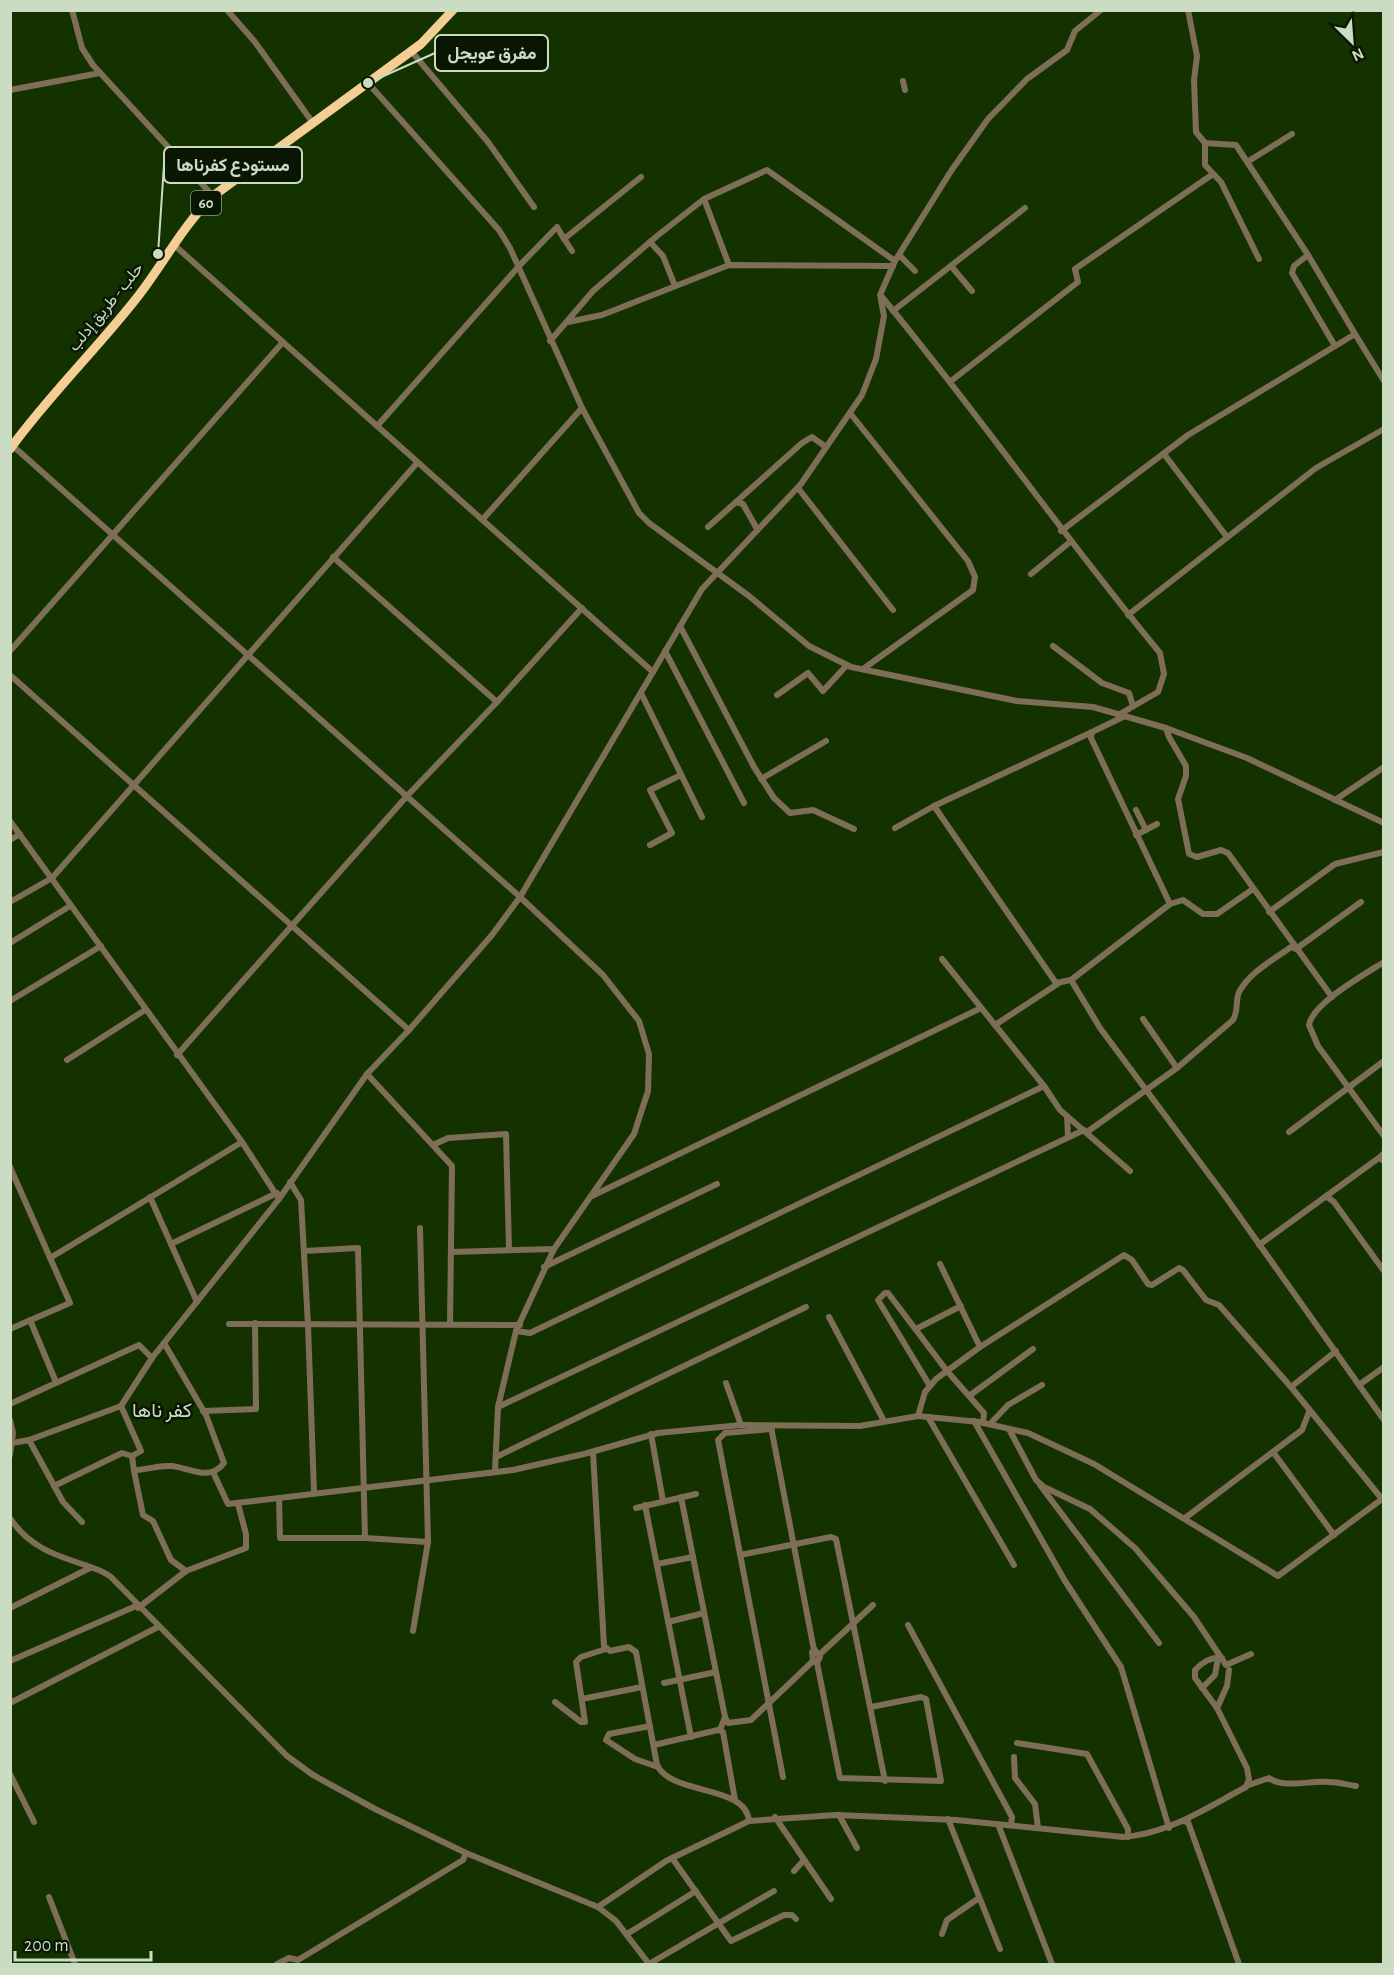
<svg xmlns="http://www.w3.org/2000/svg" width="1394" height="1975" viewBox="0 0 1394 1975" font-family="'Alegreya Sans',Vazirmatn,sans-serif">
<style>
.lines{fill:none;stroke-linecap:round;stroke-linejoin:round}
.minor{stroke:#7e6e58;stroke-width:6}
.highway{stroke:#f5ce96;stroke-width:9}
.labels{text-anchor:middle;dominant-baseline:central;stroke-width:5;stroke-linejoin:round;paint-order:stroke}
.shield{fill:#091604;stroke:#90a189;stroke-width:1.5}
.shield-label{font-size:15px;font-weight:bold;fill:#caddc2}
.street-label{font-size:16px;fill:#caddc2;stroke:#091604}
.quarter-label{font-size:20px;fill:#caddc2;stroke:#091604}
.leader{fill:none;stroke:#caddc2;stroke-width:2}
.callout-dot{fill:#caddc2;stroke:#091604;stroke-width:2}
.callout{fill:#091604;stroke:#caddc2;stroke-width:2}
.callout-label{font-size:18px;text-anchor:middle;font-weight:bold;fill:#caddc2}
</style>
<rect width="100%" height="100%" fill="#133200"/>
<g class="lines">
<g class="minor">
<polyline points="72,10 82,48 93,65 213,196"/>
<polyline points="227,10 255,42 313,123"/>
<polyline points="1188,10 1197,56 1194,80 1196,132 1205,143 1205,165 1221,182 1259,259"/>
<polyline points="411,51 488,142 534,207"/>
<polyline points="903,81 905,90"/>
<polyline points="368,83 499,230 510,248 582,408 639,513 649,523 749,596 809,646 851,667 1017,701 1093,707 1166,728 1247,758 1384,823"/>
<polyline points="10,90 100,73"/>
<polyline points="1205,143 1236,145 1308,255 1294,266 1292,273 1335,346"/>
<polyline points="1247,162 1292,134"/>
<polyline points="704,199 729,265"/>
<polyline points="563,237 572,251"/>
<polyline points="650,242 663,256 675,286"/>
<polyline points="173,244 653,672"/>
<polyline points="899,255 915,271"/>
<polyline points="951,266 972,291"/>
<path d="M882,297C978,413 1064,537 1160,653L1164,674L1158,692L1120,714"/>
<polyline points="893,311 1025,208"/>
<polyline points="568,322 602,315 729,265 893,266"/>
<polyline points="1355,334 1384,381"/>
<polyline points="550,341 593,291 657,236 704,199 767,170 895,261"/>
<polyline points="951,381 1078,282 1075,269 1213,174"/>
<polyline points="850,413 968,561 975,577 973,590 863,669"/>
<polyline points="378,425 519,266 557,227 564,239 641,177"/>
<polyline points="13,446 520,897 603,975 639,1021 649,1054 648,1091 634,1134 554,1249 516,1331 498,1407 495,1471"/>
<polyline points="1164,454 1227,537"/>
<polyline points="798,488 893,610"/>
<polyline points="736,502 743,504 757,529"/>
<polyline points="483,519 582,408"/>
<polyline points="708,527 802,443 812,437 826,447"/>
<polyline points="1061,531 1188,435 1355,334 1308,255"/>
<polyline points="333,557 497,702"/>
<polyline points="1031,574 1070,542"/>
<polyline points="1128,615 1316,468 1384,429"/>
<polyline points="680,626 754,767 774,798 790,813 813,810 854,829"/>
<polyline points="1053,646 1102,683 1129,693 1133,706"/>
<polyline points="10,651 283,342"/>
<polyline points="665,651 744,803"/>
<polyline points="10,675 409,1030"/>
<polyline points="641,693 702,817"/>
<polyline points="777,695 808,673 823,691 847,665"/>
<polyline points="1125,716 1092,732 1091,738 1170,904"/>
<polyline points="1166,728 1169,737 1186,766 1186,776 1178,799 1189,854 1197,857 1221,850 1228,853 1332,997"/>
<polyline points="1092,732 934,806 1056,983 1071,980 1170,904 1183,900 1203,914 1217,914 1253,889"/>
<polyline points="761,779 826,741"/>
<polyline points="1335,800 1384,767"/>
<polyline points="1136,810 1146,830"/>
<polyline points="10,821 242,1142 279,1199"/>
<polyline points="895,828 934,806"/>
<polyline points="1136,835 1157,824"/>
<polyline points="10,840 20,834"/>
<polyline points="650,845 672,833 650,790 681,775"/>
<polyline points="10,902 52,878 417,463"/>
<polyline points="1269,912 1335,864 1384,852"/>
<polyline points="10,943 70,906"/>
<polyline points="942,959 1044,1086 1060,1110 1130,1171"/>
<path d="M1384,962C1365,974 1312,1004 1309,1025L1318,1046L1384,1136"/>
<polyline points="1071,980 1100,1028 1225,1196 1359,1385 1384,1367"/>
<polyline points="10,1001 101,946"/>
<polyline points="1143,1019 1177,1068"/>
<polyline points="995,1025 1059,983"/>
<polyline points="177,1055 407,796 497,702 582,608"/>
<polyline points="67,1060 145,1010"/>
<polyline points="367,1074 452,1166 450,1324"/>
<polyline points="1067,1116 1068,1137"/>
<path d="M1087,1132L1177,1068L1233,1020C1239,1010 1235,1001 1239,992C1250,972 1273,960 1291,947L1296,949L1361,902"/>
<polyline points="1289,1132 1384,1061"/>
<polyline points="433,1145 448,1138 506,1134 509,1249"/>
<polyline points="1384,1153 1380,1157 1384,1162"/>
<polyline points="10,1167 70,1303 10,1329"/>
<polyline points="290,1182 301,1200 308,1325 314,1492"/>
<polyline points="592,1196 981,1008"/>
<polyline points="1326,1196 1334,1202 1384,1271"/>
<polyline points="150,1197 197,1302"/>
<polyline points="171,1244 277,1193"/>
<polyline points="1259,1245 1380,1157"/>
<polyline points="304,1251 358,1248 365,1538"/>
<polyline points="451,1252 554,1249"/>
<polyline points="50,1258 242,1142"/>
<polyline points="940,1264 980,1347"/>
<polyline points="544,1267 717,1184"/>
<polyline points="829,1317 884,1421"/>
<polyline points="30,1320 56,1382"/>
<polyline points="229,1324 520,1325"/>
<polyline points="916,1329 961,1306"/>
<polyline points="516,1331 530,1333 1044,1086"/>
<polyline points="726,1383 741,1425"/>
<polyline points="1359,1385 1384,1420"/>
<polyline points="930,1386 878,1300 885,1293 888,1293 947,1371 984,1413 983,1423"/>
<polyline points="969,1396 1033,1349"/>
<polyline points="10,1404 139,1345 152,1358"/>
<polyline points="121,1406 141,1451 132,1456"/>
<polyline points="498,1407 1084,1130"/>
<polyline points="203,1411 256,1409 255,1323"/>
<polyline points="918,1416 925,1392 936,1379 980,1347 1124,1255 1132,1260 1148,1284 1152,1285 1179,1268 1183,1270 1206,1300 1219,1305 1291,1387 1336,1351"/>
<polyline points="928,1417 1014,1565"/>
<polyline points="10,1420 13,1433 10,1455"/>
<polyline points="974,1421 1065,1581 1121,1667 1169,1828"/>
<polyline points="990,1424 1008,1405 1042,1385"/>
<polyline points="771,1427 814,1650"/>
<polyline points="772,1429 725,1433 718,1440 783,1777"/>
<polyline points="1009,1429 1036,1480 1044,1487 1090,1509 1135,1548 1194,1617 1226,1665 1251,1654"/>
<polyline points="651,1434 663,1501"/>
<polyline points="29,1440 63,1502 82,1522"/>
<polyline points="12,1443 29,1440 121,1406 152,1358 279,1199 367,1074 409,1030 492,935 520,897 702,589 801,484 862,395 876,359 884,316 880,295 895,261 951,171 988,119 1027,79 1067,50 1075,31 1101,10"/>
<path d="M593,1452L604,1646L610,1651L629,1647L636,1652L657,1765C672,1796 746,1784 749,1821"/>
<polyline points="1273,1452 1334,1535"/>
<polyline points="496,1457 806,1307"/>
<polyline points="134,1471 143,1515 153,1521 171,1560 186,1571"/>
<polyline points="213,1472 228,1504 513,1470 584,1454 658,1433 741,1425 860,1426 918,1416 979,1422 1028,1433 1094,1464 1278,1576 1382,1499 1291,1387"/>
<polyline points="1040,1485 1159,1643"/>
<path d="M54,1486L122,1453L132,1456L134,1471C146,1469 160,1465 172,1466C190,1468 210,1482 224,1463L206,1415L164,1343"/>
<polyline points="681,1497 725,1717"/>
<polyline points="279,1498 280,1538 365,1538 428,1542"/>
<polyline points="645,1505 691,1737"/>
<polyline points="636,1508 696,1494"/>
<path d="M10,1518C28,1546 54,1555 85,1565C95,1569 102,1570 111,1577L287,1756L313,1775L375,1809L466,1853L598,1907L616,1921L649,1964"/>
<polyline points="1185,1518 1302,1430 1309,1412"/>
<polyline points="740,1555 831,1537 836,1539 885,1781"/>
<polyline points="657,1564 693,1557"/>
<polyline points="10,1608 90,1568"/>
<polyline points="138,1608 186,1571 246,1548 246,1534 238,1504"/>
<polyline points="668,1622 704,1613"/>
<polyline points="908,1625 1012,1817 1011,1825"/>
<polyline points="413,1631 428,1542 420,1228"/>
<polyline points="819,1655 873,1605"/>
<polyline points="10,1661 136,1606"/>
<polyline points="817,1663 820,1657 815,1650 812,1652 813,1660 817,1663 840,1778 941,1781 926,1699 921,1697 871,1707"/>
<polyline points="664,1683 716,1672"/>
<polyline points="1202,1688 1215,1675 1218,1658"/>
<polyline points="582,1699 642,1687"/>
<polyline points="555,1702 581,1722 585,1722 576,1662 581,1657 606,1649"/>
<polyline points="10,1703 158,1627"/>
<polyline points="1217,1708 1227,1686 1229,1670"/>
<polyline points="650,1726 609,1734 606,1740 635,1759 658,1767"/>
<polyline points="720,1730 725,1717 728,1723 751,1720 813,1661"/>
<polyline points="1017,1743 1087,1754 1128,1829 1128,1837"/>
<polyline points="654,1745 718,1730 723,1732 735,1800"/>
<polyline points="1014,1757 1015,1778 1035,1804 1038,1828"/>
<polyline points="10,1774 34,1822"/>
<path d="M1246,1786L1269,1778C1284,1789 1311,1780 1329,1782C1338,1782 1348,1785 1356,1786"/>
<polyline points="839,1815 857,1848"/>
<polyline points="775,1817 831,1899"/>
<polyline points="948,1819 1000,1949"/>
<polyline points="1182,1821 1188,1822 1239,1964"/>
<polyline points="998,1824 1052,1964"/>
<polyline points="672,1858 731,1941 784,1915 792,1915 796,1919"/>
<polyline points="794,1871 804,1860"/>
<polyline points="49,1897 75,1964"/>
<path d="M598,1907L666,1861L749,1821L836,1815L956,1820L1123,1837C1168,1834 1206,1808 1246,1787L1249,1779L1247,1768L1217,1708L1195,1678V1670C1201,1663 1212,1656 1222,1658"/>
<polyline points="627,1934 696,1891"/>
<polyline points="942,1934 947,1920 979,1898"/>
<polyline points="277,1964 289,1958 298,1960 463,1860 466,1853"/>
<polyline points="649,1964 774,1891"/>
</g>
<path class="highway" d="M10,449C49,395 98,348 139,295C165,261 182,227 213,196L421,44L453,10"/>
</g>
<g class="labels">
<rect class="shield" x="191" y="191" width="30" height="24" rx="4.5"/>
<g class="shield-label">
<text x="206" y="203">60</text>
</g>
<g class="street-label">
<text transform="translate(106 307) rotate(-51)">حلب - طريق إدلب</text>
</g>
<g class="quarter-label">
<text x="162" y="1411">كفر ناها</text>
</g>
</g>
<path class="leader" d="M368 83L435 53M158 254L164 165"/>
<g class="callout-dot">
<circle cx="368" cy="83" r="6"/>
<circle cx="158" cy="254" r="6"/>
</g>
<g class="callout">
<rect x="435" y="35" width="113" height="36" rx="6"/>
<rect x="164" y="147" width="138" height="36" rx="6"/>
</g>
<g class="callout-label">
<text x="492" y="59">مفرق عويجل</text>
<text x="233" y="171">مستودع كفرناها</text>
</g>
<rect width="1394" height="1975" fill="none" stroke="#caddc2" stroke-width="24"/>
<g transform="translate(1352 42) rotate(155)" stroke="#091604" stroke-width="4.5" paint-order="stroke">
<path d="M0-4.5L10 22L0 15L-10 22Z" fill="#caddc2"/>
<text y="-9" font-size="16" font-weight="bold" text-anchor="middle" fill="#caddc2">N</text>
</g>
<path d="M15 1951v9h136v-9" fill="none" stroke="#caddc2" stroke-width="3"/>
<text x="24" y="1951" font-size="18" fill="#caddc2" stroke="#091604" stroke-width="4.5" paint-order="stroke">200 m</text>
</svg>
